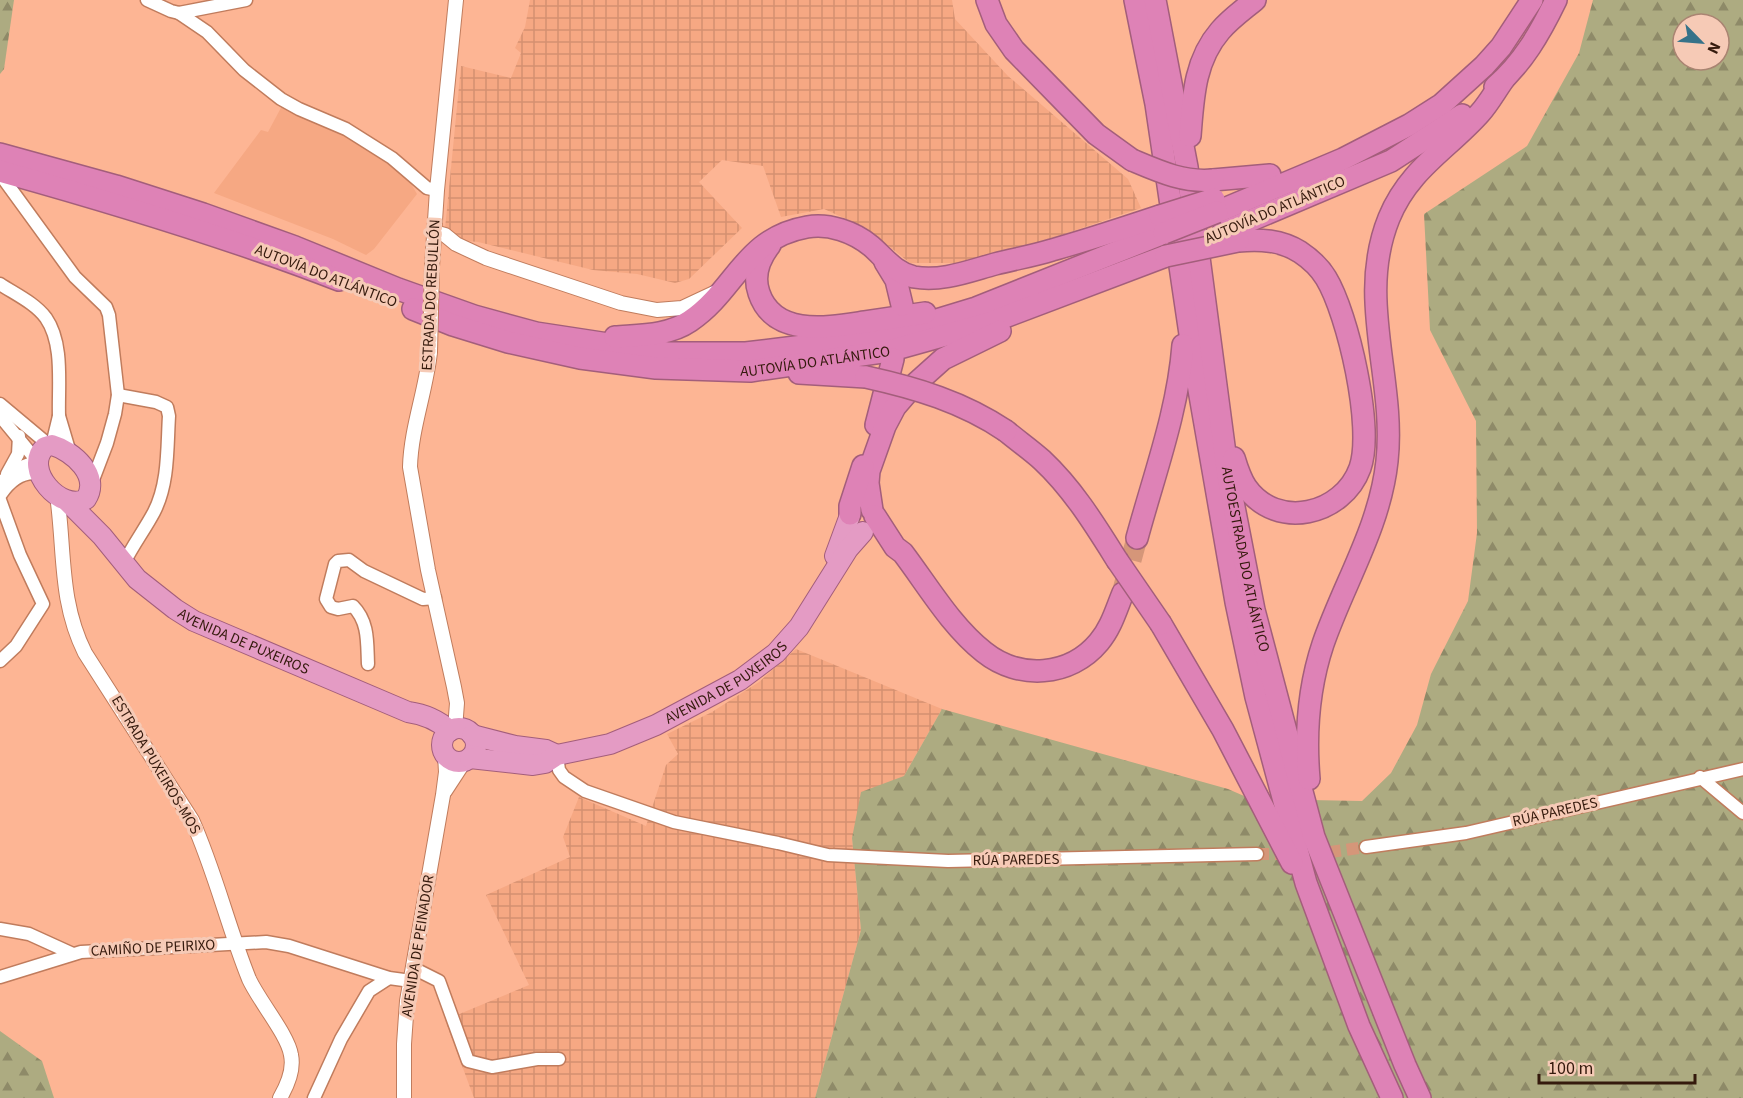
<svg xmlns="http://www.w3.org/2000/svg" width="1743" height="1098" viewBox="0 0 1743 1098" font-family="'Source Sans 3',sans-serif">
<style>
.built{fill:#f6a883}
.industrial{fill:url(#industrial-grid)}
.forest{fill:url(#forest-firs);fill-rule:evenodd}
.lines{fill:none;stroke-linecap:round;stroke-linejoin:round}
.minor-tunnel{stroke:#d59679;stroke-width:12;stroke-dasharray:12 6;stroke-linecap:butt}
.motorway-tunnel{stroke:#d59679;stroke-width:21;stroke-dasharray:21 10;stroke-linecap:butt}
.minor-casing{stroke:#c07c5d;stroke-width:15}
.tertiary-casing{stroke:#c07c5d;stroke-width:16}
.trunk-casing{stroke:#a35e7b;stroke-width:22}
.motorway-casing{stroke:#a35e7b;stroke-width:24}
.minor{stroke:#fff;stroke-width:12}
.tertiary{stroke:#fff;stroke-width:14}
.trunk{stroke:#e49bc4;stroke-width:20}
.motorway{stroke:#de82b6;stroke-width:21}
.tertiary-bridge-casing{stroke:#c07c5d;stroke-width:16;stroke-linecap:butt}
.motorway-bridge-casing{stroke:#a35e7b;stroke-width:24;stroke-linecap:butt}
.tertiary-bridge{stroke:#fff;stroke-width:14}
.motorway-bridge{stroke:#de82b6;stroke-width:21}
.labels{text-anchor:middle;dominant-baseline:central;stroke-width:6;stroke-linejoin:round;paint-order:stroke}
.street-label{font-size:15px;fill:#351a0d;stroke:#f6cab6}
</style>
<defs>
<pattern id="industrial-grid" width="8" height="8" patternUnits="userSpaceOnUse" patternTransform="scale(1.5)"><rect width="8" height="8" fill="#f6a883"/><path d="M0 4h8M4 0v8" fill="none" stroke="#d49070"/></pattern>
<pattern id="forest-firs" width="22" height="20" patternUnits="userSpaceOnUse" patternTransform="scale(1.5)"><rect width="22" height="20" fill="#adab81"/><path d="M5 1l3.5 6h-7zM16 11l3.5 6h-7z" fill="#8e8a68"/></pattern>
</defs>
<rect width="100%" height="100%" fill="#fdb594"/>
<polygon class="built" points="283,104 339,131 389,164 410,182 417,194 374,249 366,255 333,239 214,193 261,130 268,132"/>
<g class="industrial">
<polygon points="530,0 952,0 955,19 1008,76 1128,179 1141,208 1038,243 967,263 910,263 866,228 824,209 781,217 763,166 722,160 699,182 742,228 689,279 675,283 637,274 593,270 478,242 444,239 461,66 511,78 521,53 515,48 525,27"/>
<polygon points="796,649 942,709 904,776 852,838 861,930 815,1098 474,1098 445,1020 529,985 486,895 570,857 563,837 579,797 646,826 666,765 678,754 667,734 712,712 759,682"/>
</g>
<g class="forest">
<polygon points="0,0 14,0 4,69 0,74"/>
<path d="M1593,0H1743V1098H815L861,930L852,838L861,792L904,776L942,709L1228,789L1251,799L1362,801L1391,773L1417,725L1431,674L1468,601L1477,533L1476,421L1430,330L1424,214L1527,146L1579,53ZM1683,24H1719V60H1683Z"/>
<polygon points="0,1031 42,1061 54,1098 0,1098"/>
</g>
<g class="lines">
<polyline class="minor-tunnel" points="1257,854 1316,854 1366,847"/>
<polyline class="motorway-tunnel" points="1123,590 1137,538"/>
<defs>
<g id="minor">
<polyline points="147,0 171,11 179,13 246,0"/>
<polyline points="179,13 207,32 244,70 281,99 299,109 346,129 392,158 427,188 437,190"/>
<polyline points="0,174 75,277 106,307 109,315 118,395 115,414 107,443 91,485"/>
<path d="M0,284C15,294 35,303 46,318C64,344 58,385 59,416"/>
<path d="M118,395L156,402L167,407L169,416C167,447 169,483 154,512C145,529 133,545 124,563"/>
<polyline points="0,404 49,445"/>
<polyline points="0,416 37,461 13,470 0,484"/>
<polyline points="52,445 59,416 70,453"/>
<polyline points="7,474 18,454 19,436"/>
<path d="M1,494C10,481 23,470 40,474"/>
<polyline points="0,500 20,555 43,604 16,646 0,661"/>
<path d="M368,664C367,643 369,622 353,606L338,609L331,607L326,599L335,564L338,561L349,560L364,571L423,599L435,598"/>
<polyline points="557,755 559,770 564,777 585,791 674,822 778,843 828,855 948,861 1257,854"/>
<polyline points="1700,777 1743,813"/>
<polyline points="1366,847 1466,833 1743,769"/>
<polyline points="0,929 29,934 73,954"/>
<polyline points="413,968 439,981 468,1061 492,1067 537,1059 559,1059"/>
<polyline points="0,977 81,952 266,942 289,946 389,978 411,981"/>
<polyline points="314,1098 341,1039 369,991 389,978"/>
</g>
<g id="tertiary">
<polyline points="434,232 445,235 456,244 486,258 621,303 657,310 682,308 714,293"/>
<polyline points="432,267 437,190 456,0"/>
<path d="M430,352C426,391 411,428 410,467L428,570L454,687L457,703L455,729"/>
<path d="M57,495C65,551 59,601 85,653L192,820C215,871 228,927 249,979C259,1001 288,1035 291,1055C294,1069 287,1086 280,1098"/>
<polyline points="445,791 464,762"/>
<polyline points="404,1098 404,1044 407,1001 443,795 446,772 445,755"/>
</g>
<g id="trunk">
<path d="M52,445C73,451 101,476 86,499C61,513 22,469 45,447Z"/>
<path id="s1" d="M68,502L102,536L137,579L175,609L194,621L408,712C423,714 438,720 450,731"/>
<polyline points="835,556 849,518"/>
<circle cx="459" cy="745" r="17"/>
<polyline points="472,735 515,746 546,750 557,755"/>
<path id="s2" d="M470,758L533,765L545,763L557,755L610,744L656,725L740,680L776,653L799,627L848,549L863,532"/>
</g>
<g id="motorway">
<polyline points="987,0 996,24 1014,50 1096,134 1132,160"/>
<polyline points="1135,0 1156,104 1194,361 1236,602 1256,697 1306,883 1359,1026 1392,1098"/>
<path id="s3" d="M1155,0L1187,167L1228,476L1254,610L1314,837L1405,1065L1420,1098"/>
<path d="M1495,87C1523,63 1540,33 1556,0"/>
<path d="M1190,136C1193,99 1194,61 1220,31C1230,19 1243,10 1255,0"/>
<polyline points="0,154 116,186 203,214 295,247 398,289 474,316 536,333 667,353 746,353 884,336 976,308 1164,233"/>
<path d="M0,171C115,203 228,237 339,280"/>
<polyline points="1213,180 1270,175"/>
<polyline points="1217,212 1343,159 1409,125 1442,104 1484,66 1501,47 1532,0"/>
<polyline points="1223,232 1391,161 1462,115"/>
<path d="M770,245C759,259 753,276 759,293C774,338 830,327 865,322C885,319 905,316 925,313"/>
<polyline points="885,262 896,280 902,305"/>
<path id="s4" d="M413,309L453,325L508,342L580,358L656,368L750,371L889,351L989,323L1166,256"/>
<path d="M615,337C640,335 668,336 690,321C736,290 744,238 807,227C829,223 854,232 871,246C885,258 895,273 914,277C942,282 969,271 995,264C1014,259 1033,256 1052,250C1088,240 1124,228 1160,216"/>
<polyline points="799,373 866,377"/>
<polyline points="876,425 893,359"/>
<path d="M1006,431C1018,441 1031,450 1042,460C1073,489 1095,525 1117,560"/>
<path d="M1234,458C1237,468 1240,478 1246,487C1277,531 1343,515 1360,468C1374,428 1348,314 1326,278C1320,268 1309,258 1300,252C1281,240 1260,239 1238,241"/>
<polyline points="872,510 868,483 869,471 885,426 895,407 914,385 943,359 1000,331"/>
<polyline points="850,514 850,506 863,466"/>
<path d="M875,516L895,547L903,553C928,586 951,626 984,652C1019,680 1070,677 1099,642C1111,628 1116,610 1123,593"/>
<path d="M1137,538C1154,475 1178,411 1183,345"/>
<polyline points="1161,624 1223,730 1292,863"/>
<path d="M1309,779C1305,732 1308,689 1323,644C1344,583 1380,527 1387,461C1396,379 1356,299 1389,218C1409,169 1448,149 1480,113C1489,103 1496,90 1504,79"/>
</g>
</defs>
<use href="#minor" class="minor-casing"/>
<use href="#tertiary" class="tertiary-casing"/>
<use href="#trunk" class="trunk-casing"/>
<use href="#motorway" class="motorway-casing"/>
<use href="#minor" class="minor"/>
<use href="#tertiary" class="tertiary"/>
<use href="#trunk" class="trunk"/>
<use href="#motorway" class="motorway"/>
<defs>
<polyline id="tertiary-bridge" points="430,352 432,267"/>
<g id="motorway-bridge">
<path d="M1132,160C1158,171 1184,183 1213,180"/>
<polyline points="1160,216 1214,199"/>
<polyline points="1164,233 1217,212"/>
<polyline points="1166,256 1238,241"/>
<path d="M866,377C916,388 963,402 1006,431"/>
<polyline points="1117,560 1161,624"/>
</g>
</defs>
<use href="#tertiary-bridge" class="tertiary-bridge-casing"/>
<use href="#motorway-bridge" class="motorway-bridge-casing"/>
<use href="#tertiary-bridge" class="tertiary-bridge"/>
<use href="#motorway-bridge" class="motorway-bridge"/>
</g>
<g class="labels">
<g class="street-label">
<text transform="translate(1275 210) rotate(-23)">AUTOVÍA DO ATLÁNTICO</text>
<text transform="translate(326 276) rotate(21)">AUTOVÍA DO ATLÁNTICO</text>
<text transform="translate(431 295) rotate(-87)">ESTRADA DO REBULLÓN</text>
<text stroke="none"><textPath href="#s4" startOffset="411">AUTOVÍA DO ATLÁNTICO</textPath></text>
<text stroke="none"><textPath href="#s3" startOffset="567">AUTOESTRADA DO ATLÁNTICO</textPath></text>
<text stroke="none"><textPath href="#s1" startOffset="228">AVENIDA DE PUXEIROS</textPath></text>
<text stroke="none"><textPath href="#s2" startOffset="276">AVENIDA DE PUXEIROS</textPath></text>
<text transform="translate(156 765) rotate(59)">ESTRADA PUXEIROS-MOS</text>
<text transform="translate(1555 812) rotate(-13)">RÚA PAREDES</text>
<text transform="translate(1016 860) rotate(-1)">RÚA PAREDES</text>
<text transform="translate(418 946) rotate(-81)">AVENIDA DE PEINADOR</text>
<text transform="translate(153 948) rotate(-3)">CAMIÑO DE PEIRIXO</text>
</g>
</g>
<g transform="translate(1701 42) rotate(115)"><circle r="28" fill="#f6cab6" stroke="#a98472" stroke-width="1.5"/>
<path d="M0-4.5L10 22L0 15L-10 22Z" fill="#367289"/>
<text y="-9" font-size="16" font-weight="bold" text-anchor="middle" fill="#351a0d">N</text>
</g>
<path d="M1539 1074v9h156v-9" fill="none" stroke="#351a0d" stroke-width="3"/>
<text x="1548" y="1074" font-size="18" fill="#351a0d" stroke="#f6cab6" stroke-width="4.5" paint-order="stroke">100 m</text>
</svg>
